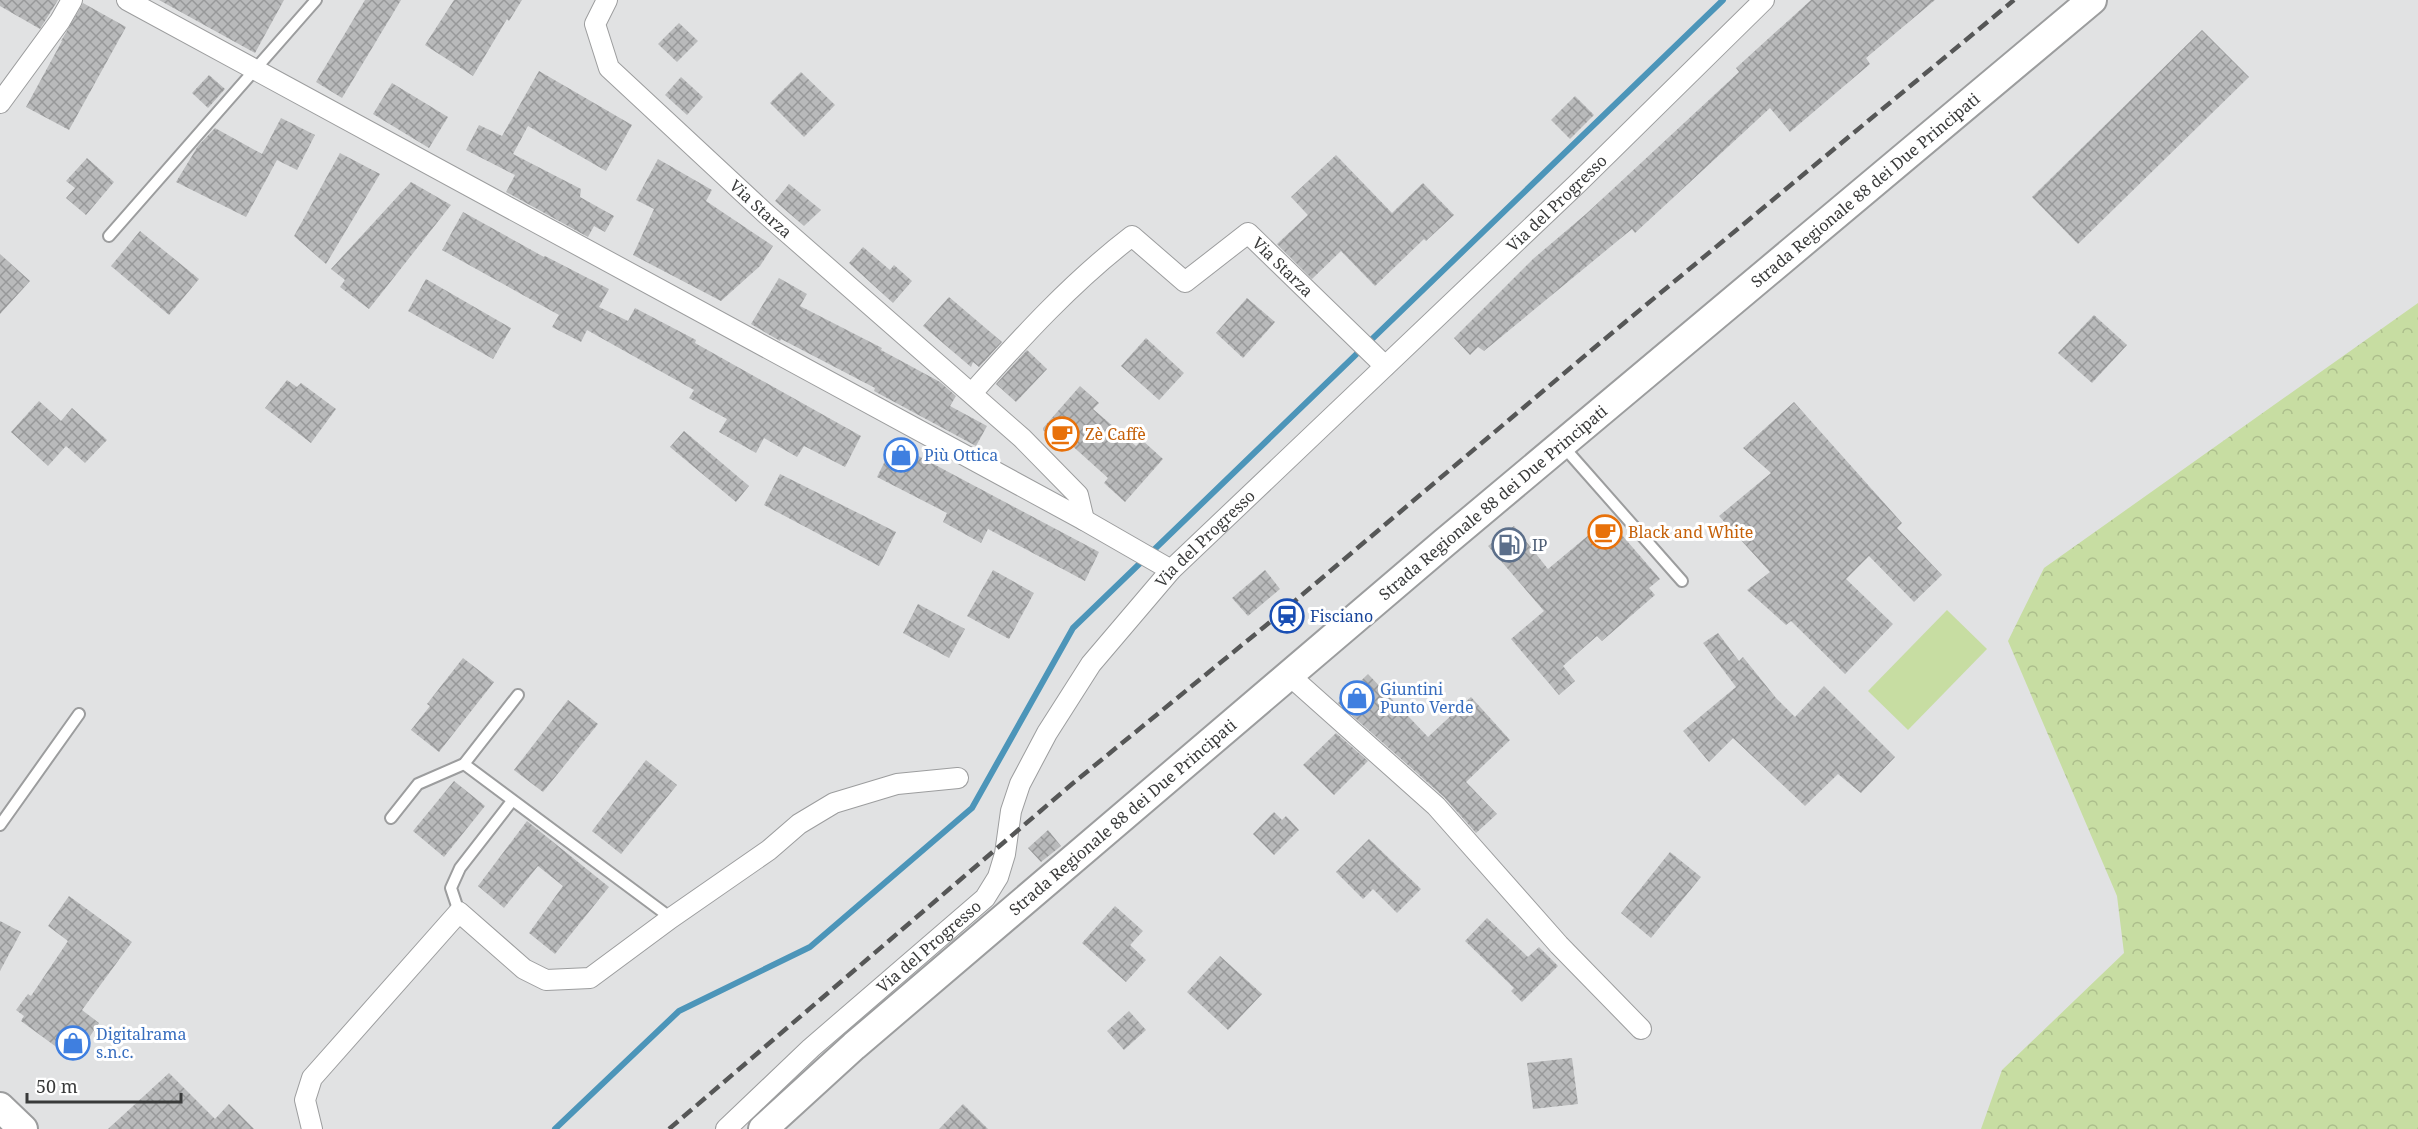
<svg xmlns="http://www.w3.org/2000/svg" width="2418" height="1129" viewBox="0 0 2418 1129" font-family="'Noto Serif',serif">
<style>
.forest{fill:url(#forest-crowns)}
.garden{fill:#c7dda2}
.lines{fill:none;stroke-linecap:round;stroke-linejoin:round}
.stream{stroke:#4c95b9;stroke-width:6}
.building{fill:url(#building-cross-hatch)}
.lane-casing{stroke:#9c9d9e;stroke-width:14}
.street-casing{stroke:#9c9d9e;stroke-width:22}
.secondary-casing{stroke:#9c9d9e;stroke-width:32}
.lane{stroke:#fff;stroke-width:10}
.street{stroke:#fff;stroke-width:20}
.secondary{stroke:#fff;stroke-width:28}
.rail{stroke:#565757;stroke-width:4.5;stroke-dasharray:12 6;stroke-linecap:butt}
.labels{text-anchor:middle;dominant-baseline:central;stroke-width:6;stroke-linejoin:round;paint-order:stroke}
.street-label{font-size:16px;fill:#393a3a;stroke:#fff}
.food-label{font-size:16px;fill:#c56008;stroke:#fff;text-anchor:start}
.shop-label{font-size:16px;fill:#366cbe;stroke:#fff;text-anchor:start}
.service-label{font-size:16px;fill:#4e5e75;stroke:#fff;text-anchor:start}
.transit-label{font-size:16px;fill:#164399;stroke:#fff;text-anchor:start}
</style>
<defs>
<pattern id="forest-crowns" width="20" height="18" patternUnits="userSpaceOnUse" patternTransform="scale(1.5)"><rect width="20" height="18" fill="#c7dda2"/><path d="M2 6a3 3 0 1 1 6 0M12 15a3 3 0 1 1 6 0" fill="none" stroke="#acbe8c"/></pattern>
<pattern id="building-cross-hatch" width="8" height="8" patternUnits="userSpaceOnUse" patternTransform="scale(1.5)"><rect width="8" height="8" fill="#b9babb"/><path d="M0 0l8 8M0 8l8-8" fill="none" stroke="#979899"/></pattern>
</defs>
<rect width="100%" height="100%" fill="#e1e2e3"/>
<polygon class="forest" points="2418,303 2418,1129 1981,1129 2002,1070 2124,953 2117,896 2008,641 2044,568"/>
<polygon class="garden" points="1947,610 1987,649 1908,730 1868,691"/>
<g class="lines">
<polyline class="stream" points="555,1129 679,1011 810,947 972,808 1073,628 1723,0"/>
</g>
<g class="building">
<polygon points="0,0 58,0 40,29 0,6"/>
<polygon points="159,0 284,0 255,53"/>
<polygon points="365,0 401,0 342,98 316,82"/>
<polygon points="454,0 522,0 509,21 507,19 473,76 425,45"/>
<polygon points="1811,0 1935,0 1866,58 1870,64 1790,132 1770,108 1635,233 1632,229 1484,351 1478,347 1470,355 1454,338 1533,259 1586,214 1739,72 1736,68"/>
<polygon points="83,3 126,27 69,130 26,107 62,41 61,41"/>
<polygon points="679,23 698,41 677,62 658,44"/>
<polygon points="2202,30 2249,77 2078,244 2032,197"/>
<polygon points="539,71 632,125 606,171 528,126 513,154 581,189 580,197 614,216 605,232 594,226 588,237 506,192 515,175 466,150 479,125 502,136"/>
<polygon points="801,72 835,105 804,137 770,103"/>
<polygon points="209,75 225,89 208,108 192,93"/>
<polygon points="681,77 703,97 687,115 665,95"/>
<polygon points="392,83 448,117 429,148 373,114"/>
<polygon points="1575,96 1594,115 1570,139 1551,120"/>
<polygon points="281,118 315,135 297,170 277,160 246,217 176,182 198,146 215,128 262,154"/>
<polygon points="340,153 380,174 326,264 294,236"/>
<polygon points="1336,155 1392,213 1423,183 1454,215 1426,241 1424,239 1375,286 1341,251 1312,279 1277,244 1308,215 1291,197"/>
<polygon points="87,158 114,182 86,215 66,198 75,188 66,181"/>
<polygon points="658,159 712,190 706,201 773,246 760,266 721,301 633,255 654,209 636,200"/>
<polygon points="411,182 451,205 369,309 340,287 345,280 331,269"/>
<polygon points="789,184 821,210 804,226 775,201"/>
<polygon points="463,212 544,257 545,256 609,289 599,307 628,321 635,308 696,340 695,343 861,436 845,467 804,446 797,457 764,438 756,453 719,432 727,419 689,398 694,390 587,330 581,342 552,327 559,315 442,250"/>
<polygon points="140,231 199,279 169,315 111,266"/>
<polygon points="863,247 890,270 894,265 912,281 893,303 849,263"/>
<polygon points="0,254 30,281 0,314"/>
<polygon points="779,278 807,294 800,306 882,348 881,350 940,382 956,396 950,406 987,426 976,446 874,391 875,388 781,339 780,341 751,324"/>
<polygon points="426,279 511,328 493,359 408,311"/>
<polygon points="949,297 1002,342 979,367 973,362 971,367 923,326"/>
<polygon points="1247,298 1275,322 1243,358 1216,333"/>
<polygon points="2094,315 2127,345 2092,383 2058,353"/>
<polygon points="1146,338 1184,373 1159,400 1121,366"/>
<polygon points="1027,350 1047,369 1016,402 996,384"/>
<polygon points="287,380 297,387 301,383 336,409 311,443 265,408"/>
<polygon points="1080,386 1099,403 1093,409 1136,446 1142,440 1163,459 1125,502 1104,483 1108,478 1068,442 1063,447 1043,430 1043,428"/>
<polygon points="39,401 61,421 72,408 107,440 85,463 66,446 48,466 11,432"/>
<polygon points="1794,402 1902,523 1897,528 1942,575 1914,602 1869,556 1846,579 1893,624 1845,674 1791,621 1786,625 1747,590 1770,572 1719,516 1771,473 1743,448"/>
<polygon points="684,431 749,486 736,502 670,447"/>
<polygon points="894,443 1099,552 1085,581 988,529 981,543 943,522 947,513 877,477"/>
<polygon points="780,474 896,532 879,566 764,505"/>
<polygon points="1608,519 1660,579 1649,588 1655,595 1602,641 1597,636 1563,666 1575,681 1559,695 1511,639 1544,611 1488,546 1514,526 1548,569"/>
<polygon points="993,570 1034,593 1009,639 967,616"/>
<polygon points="1265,570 1280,589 1248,616 1232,598"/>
<polygon points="918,604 965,629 949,658 903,633"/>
<polygon points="1718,633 1739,661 1743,657 1776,698 1795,717 1824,686 1895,757 1861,793 1838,774 1805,806 1733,738 1709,762 1683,731 1736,687 1703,643"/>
<polygon points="463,658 494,682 439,752 411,730 430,706 427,704"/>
<polygon points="1368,674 1428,737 1471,697 1510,740 1466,782 1497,814 1476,833 1444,797 1338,703"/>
<polygon points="568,700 598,724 543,792 514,770"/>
<polygon points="1336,733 1368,761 1334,795 1303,765"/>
<polygon points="646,760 677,785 621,854 592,831"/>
<polygon points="454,781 485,806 444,857 413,831"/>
<polygon points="1274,812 1282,820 1286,816 1299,830 1274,855 1253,834"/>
<polygon points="527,821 609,887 555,954 529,933 563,886 538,866 504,908 478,886"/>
<polygon points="1048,830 1061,846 1041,862 1028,848"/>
<polygon points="1369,839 1421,889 1397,913 1373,889 1363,899 1336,872"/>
<polygon points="1670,852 1701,877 1651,938 1621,913"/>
<polygon points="69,896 132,942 82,1010 99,1023 86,1042 83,1039 70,1057 21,1021 24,1016 16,1010 28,994 31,996 68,941 48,926"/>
<polygon points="1115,906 1143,931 1130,945 1146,960 1126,982 1082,943"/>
<polygon points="1487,918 1528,957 1539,947 1558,966 1522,1002 1511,991 1514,988 1465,941"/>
<polygon points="0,921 21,932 0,971"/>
<polygon points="1220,956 1262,994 1228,1030 1187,992"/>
<polygon points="1129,1011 1146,1030 1124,1050 1107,1031"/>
<polygon points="1572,1058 1578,1104 1533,1109 1527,1063"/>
<polygon points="169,1073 215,1119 229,1104 254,1129 108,1129"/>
<polygon points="963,1104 988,1129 939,1129"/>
</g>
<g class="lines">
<defs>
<g id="lane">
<polyline points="109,236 316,0"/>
<polyline points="1562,445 1682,581"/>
<polyline points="464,764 671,918"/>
<polyline points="391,818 418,784 464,764 518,695"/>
<polyline points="0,825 79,714"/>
<polyline points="459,912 451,888 460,868 512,801"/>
</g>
<g id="street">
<polyline points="127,0 1084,520 1171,570"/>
<path id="s1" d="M607,0L595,24L609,68L765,213L1022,438L1078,495L1084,520"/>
<polyline points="0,103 60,21 72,0"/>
<path id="s2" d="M972,393C1022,337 1073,281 1132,236L1185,282L1248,233L1385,366"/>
<polyline points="1289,675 1436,806 1559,945 1641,1029"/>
<polyline points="312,1129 305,1100 312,1078 459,912 524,969 546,980 590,978 671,918 769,850 799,824 834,803 897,784 958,778"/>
<path id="s3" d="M726,1129L811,1048L985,898L998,877L1005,854L1011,811L1020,784L1047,733L1091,664L1171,570L1579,182L1764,0"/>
</g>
<g id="secondary">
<polyline points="0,1107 23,1129"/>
<path id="s4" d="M763,1129L854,1046L1444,543L2092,0"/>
</g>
</defs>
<use href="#lane" class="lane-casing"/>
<use href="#street" class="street-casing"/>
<use href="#secondary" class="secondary-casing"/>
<use href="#lane" class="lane"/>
<use href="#street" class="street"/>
<use href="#secondary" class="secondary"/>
<polyline class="rail" points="669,1129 1072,784 1264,627 1594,348 2014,0"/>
</g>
<defs>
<symbol id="cafe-ring" viewBox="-11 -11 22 22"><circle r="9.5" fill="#fff" stroke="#e8710a" stroke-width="1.5"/><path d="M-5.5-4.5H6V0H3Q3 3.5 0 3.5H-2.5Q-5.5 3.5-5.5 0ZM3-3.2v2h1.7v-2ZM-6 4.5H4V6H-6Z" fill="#e8710a"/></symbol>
<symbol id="shop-ring" viewBox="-11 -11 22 22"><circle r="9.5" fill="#fff" stroke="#3f7fe0" stroke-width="1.5"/><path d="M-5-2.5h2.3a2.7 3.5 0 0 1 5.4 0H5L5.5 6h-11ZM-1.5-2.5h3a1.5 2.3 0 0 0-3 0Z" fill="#3f7fe0"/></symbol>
<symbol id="fuel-ring" viewBox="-11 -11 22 22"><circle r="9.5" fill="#fff" stroke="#5c6f8a" stroke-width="1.5"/><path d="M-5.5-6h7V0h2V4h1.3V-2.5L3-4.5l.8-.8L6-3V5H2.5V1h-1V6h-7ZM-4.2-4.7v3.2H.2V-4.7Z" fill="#5c6f8a"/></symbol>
<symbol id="station-ring" viewBox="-11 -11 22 22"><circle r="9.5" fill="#fff" stroke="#1a4fb4" stroke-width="1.5"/><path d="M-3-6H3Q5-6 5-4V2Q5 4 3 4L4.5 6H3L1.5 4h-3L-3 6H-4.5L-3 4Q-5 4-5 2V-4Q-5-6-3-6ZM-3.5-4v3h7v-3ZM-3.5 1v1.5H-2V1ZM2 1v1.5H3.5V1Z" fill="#1a4fb4"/></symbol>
</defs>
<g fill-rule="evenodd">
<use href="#cafe-ring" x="1043" y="415" width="38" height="38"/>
<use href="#shop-ring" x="882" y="436" width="38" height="38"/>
<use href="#cafe-ring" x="1586" y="513" width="38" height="38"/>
<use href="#fuel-ring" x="1490" y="526" width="38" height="38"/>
<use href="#station-ring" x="1268" y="597" width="38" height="38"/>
<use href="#shop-ring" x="1338" y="679" width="38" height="38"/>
<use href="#shop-ring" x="54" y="1024" width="38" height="38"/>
</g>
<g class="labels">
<g class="street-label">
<text stroke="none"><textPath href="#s4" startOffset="1448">Strada Regionale 88 dei Due Principati</textPath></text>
<text stroke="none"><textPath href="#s3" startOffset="1263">Via del Progresso</textPath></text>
<text stroke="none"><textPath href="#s1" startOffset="280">Via Starza</textPath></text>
<text stroke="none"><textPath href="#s2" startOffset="423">Via Starza</textPath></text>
<text stroke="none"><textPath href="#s4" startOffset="962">Strada Regionale 88 dei Due Principati</textPath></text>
<text stroke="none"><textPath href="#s3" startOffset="777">Via del Progresso</textPath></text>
<text stroke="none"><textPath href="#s4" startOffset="476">Strada Regionale 88 dei Due Principati</textPath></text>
<text stroke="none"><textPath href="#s3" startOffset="273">Via del Progresso</textPath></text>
</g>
<g class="food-label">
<text x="1085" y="434">Zè Caffè</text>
<text x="1628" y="532">Black and White</text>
</g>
<g class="shop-label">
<text x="924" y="455">Più Ottica</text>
<text x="1380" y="689">Giuntini<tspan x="1380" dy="18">Punto Verde</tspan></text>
<text x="96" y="1034">Digitalrama<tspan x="96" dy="18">s.n.c.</tspan></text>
</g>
<g class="service-label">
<text x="1532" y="545">IP</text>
</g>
<g class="transit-label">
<text x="1310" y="616">Fisciano</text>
</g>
</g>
<path d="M27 1093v9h154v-9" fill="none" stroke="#393a3a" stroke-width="3"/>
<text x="36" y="1093" font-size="18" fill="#393a3a" stroke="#ffffff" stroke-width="4.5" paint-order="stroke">50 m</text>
</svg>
